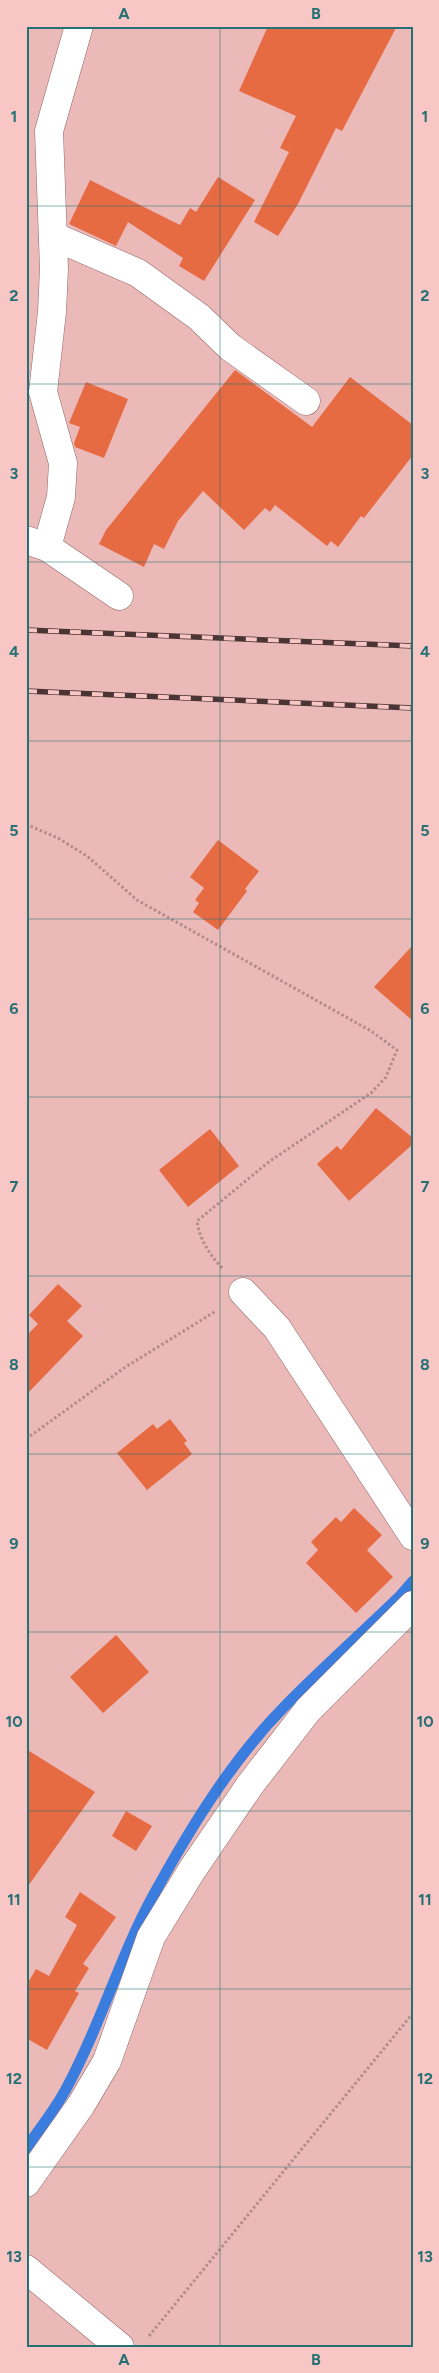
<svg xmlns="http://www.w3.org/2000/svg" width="439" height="2373" viewBox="0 0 439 2373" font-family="Figtree,sans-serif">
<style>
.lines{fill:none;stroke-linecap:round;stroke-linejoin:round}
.stream{stroke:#3b7ddf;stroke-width:11}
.building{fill:#e66b42}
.minor-casing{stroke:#946767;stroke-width:29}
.path{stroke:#b48b8b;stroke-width:3;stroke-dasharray:2.5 2.5;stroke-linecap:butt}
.minor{stroke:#fff;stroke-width:28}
.rail-casing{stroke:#4b3434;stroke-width:5.5}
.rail{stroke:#f9c6c6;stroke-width:4;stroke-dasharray:11;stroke-linecap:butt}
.grid{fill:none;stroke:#267174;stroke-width:1;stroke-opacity:0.55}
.neatline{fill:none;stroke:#267174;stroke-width:2}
.grid-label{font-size:16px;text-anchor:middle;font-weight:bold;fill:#267174}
</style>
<rect width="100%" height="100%" fill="#ecb9b9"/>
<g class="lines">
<path class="stream" d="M26,2149C39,2129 55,2110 66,2089C100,2027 119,1958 153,1896C189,1830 231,1761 284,1707C321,1669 361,1634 399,1597L413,1581"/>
</g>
<g class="building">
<polygon points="268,26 397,26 342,131 336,128 298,204 278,236 254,222 289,152 280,148 296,116 239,91"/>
<polygon points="218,177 255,200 204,281 179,266 183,258 128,222 116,246 69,224 90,180 180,225 190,208 196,212"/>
<polygon points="235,370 312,427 350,377 413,425 413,455 364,518 361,516 338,547 331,541 327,546 275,505 270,512 265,508 244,530 203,491 178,521 164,549 154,544 144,567 99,544 106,530"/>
<polygon points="86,382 128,399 104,458 75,447 74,443 80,427 69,423"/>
<polygon points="218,840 259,871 245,889 247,891 218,930 193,912 199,903 195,900 204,888 190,877"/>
<polygon points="413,945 413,1021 374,987"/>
<polygon points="376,1108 413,1138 413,1144 349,1201 317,1164 337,1146 341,1150"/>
<polygon points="210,1129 239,1166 188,1207 159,1170"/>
<polygon points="58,1284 82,1306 67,1321 83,1336 26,1395 26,1336 38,1324 29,1315"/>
<polygon points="170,1419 187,1441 184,1443 192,1454 147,1490 117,1453 153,1424 157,1429"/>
<polygon points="354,1508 382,1535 367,1550 393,1577 356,1613 306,1563 318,1550 311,1542 336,1517 341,1522"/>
<polygon points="116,1635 149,1672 103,1713 70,1677"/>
<polygon points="26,1749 95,1792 26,1889"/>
<polygon points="126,1811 152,1826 136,1851 112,1836"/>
<polygon points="80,1892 116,1917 83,1964 89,1968 75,1991 79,1993 47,2050 26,2038 26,1986 36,1969 49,1976 77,1925 65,1917"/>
</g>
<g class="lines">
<defs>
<g id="minor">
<polyline points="53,236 138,273 199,317 230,347 306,401"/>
<polyline points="26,540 47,547 119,596"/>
<polyline points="47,547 61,497 63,463 43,392 52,312 54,269 49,131 79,26"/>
<polyline points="243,1292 277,1328 413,1536"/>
<polyline points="26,2183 81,2105 107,2061 151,1937 192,1870 250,1785 308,1710 413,1605"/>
<polyline points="26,2269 120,2347"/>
</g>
</defs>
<use href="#minor" class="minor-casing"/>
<g class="path">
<path d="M26,824L58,838L87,856L137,900L371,1031L397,1050L386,1077L371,1093L270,1161L197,1221C200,1240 209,1254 223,1269"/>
<polyline points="26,1439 124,1368 216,1311"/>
<polyline points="149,2336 413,2013"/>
<polyline points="412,2347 413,2347"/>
</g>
<use href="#minor" class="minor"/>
<defs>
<g id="rail">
<polyline points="26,630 413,646"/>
<polyline points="26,691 413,708"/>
</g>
</defs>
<use href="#rail" class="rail-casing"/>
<use href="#rail" class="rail"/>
</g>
<path class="grid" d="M220,26V2347M26,206H413M26,384H413M26,562H413M26,741H413M26,919H413M26,1097H413M26,1276H413M26,1454H413M26,1632H413M26,1811H413M26,1989H413M26,2167H413"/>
<rect width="439" height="2373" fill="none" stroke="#f9c6c6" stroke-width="55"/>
<rect x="28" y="28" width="384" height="2318" class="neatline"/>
<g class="grid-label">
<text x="124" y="19">A</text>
<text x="316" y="19">B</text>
<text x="14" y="122">1</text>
<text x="425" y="122">1</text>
<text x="14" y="301">2</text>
<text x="425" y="301">2</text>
<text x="14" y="479">3</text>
<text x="425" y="479">3</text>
<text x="14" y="657">4</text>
<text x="425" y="657">4</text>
<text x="14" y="836">5</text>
<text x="425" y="836">5</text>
<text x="14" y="1014">6</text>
<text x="425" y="1014">6</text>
<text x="14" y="1192">7</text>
<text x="425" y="1192">7</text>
<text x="14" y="1370">8</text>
<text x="425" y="1370">8</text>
<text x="14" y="1549">9</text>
<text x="425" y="1549">9</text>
<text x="14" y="1727">10</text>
<text x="425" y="1727">10</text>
<text x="14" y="1905">11</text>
<text x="425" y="1905">11</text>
<text x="14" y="2084">12</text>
<text x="425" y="2084">12</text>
<text x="14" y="2262">13</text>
<text x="425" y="2262">13</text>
<text x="124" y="2365">A</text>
<text x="316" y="2365">B</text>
</g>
</svg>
